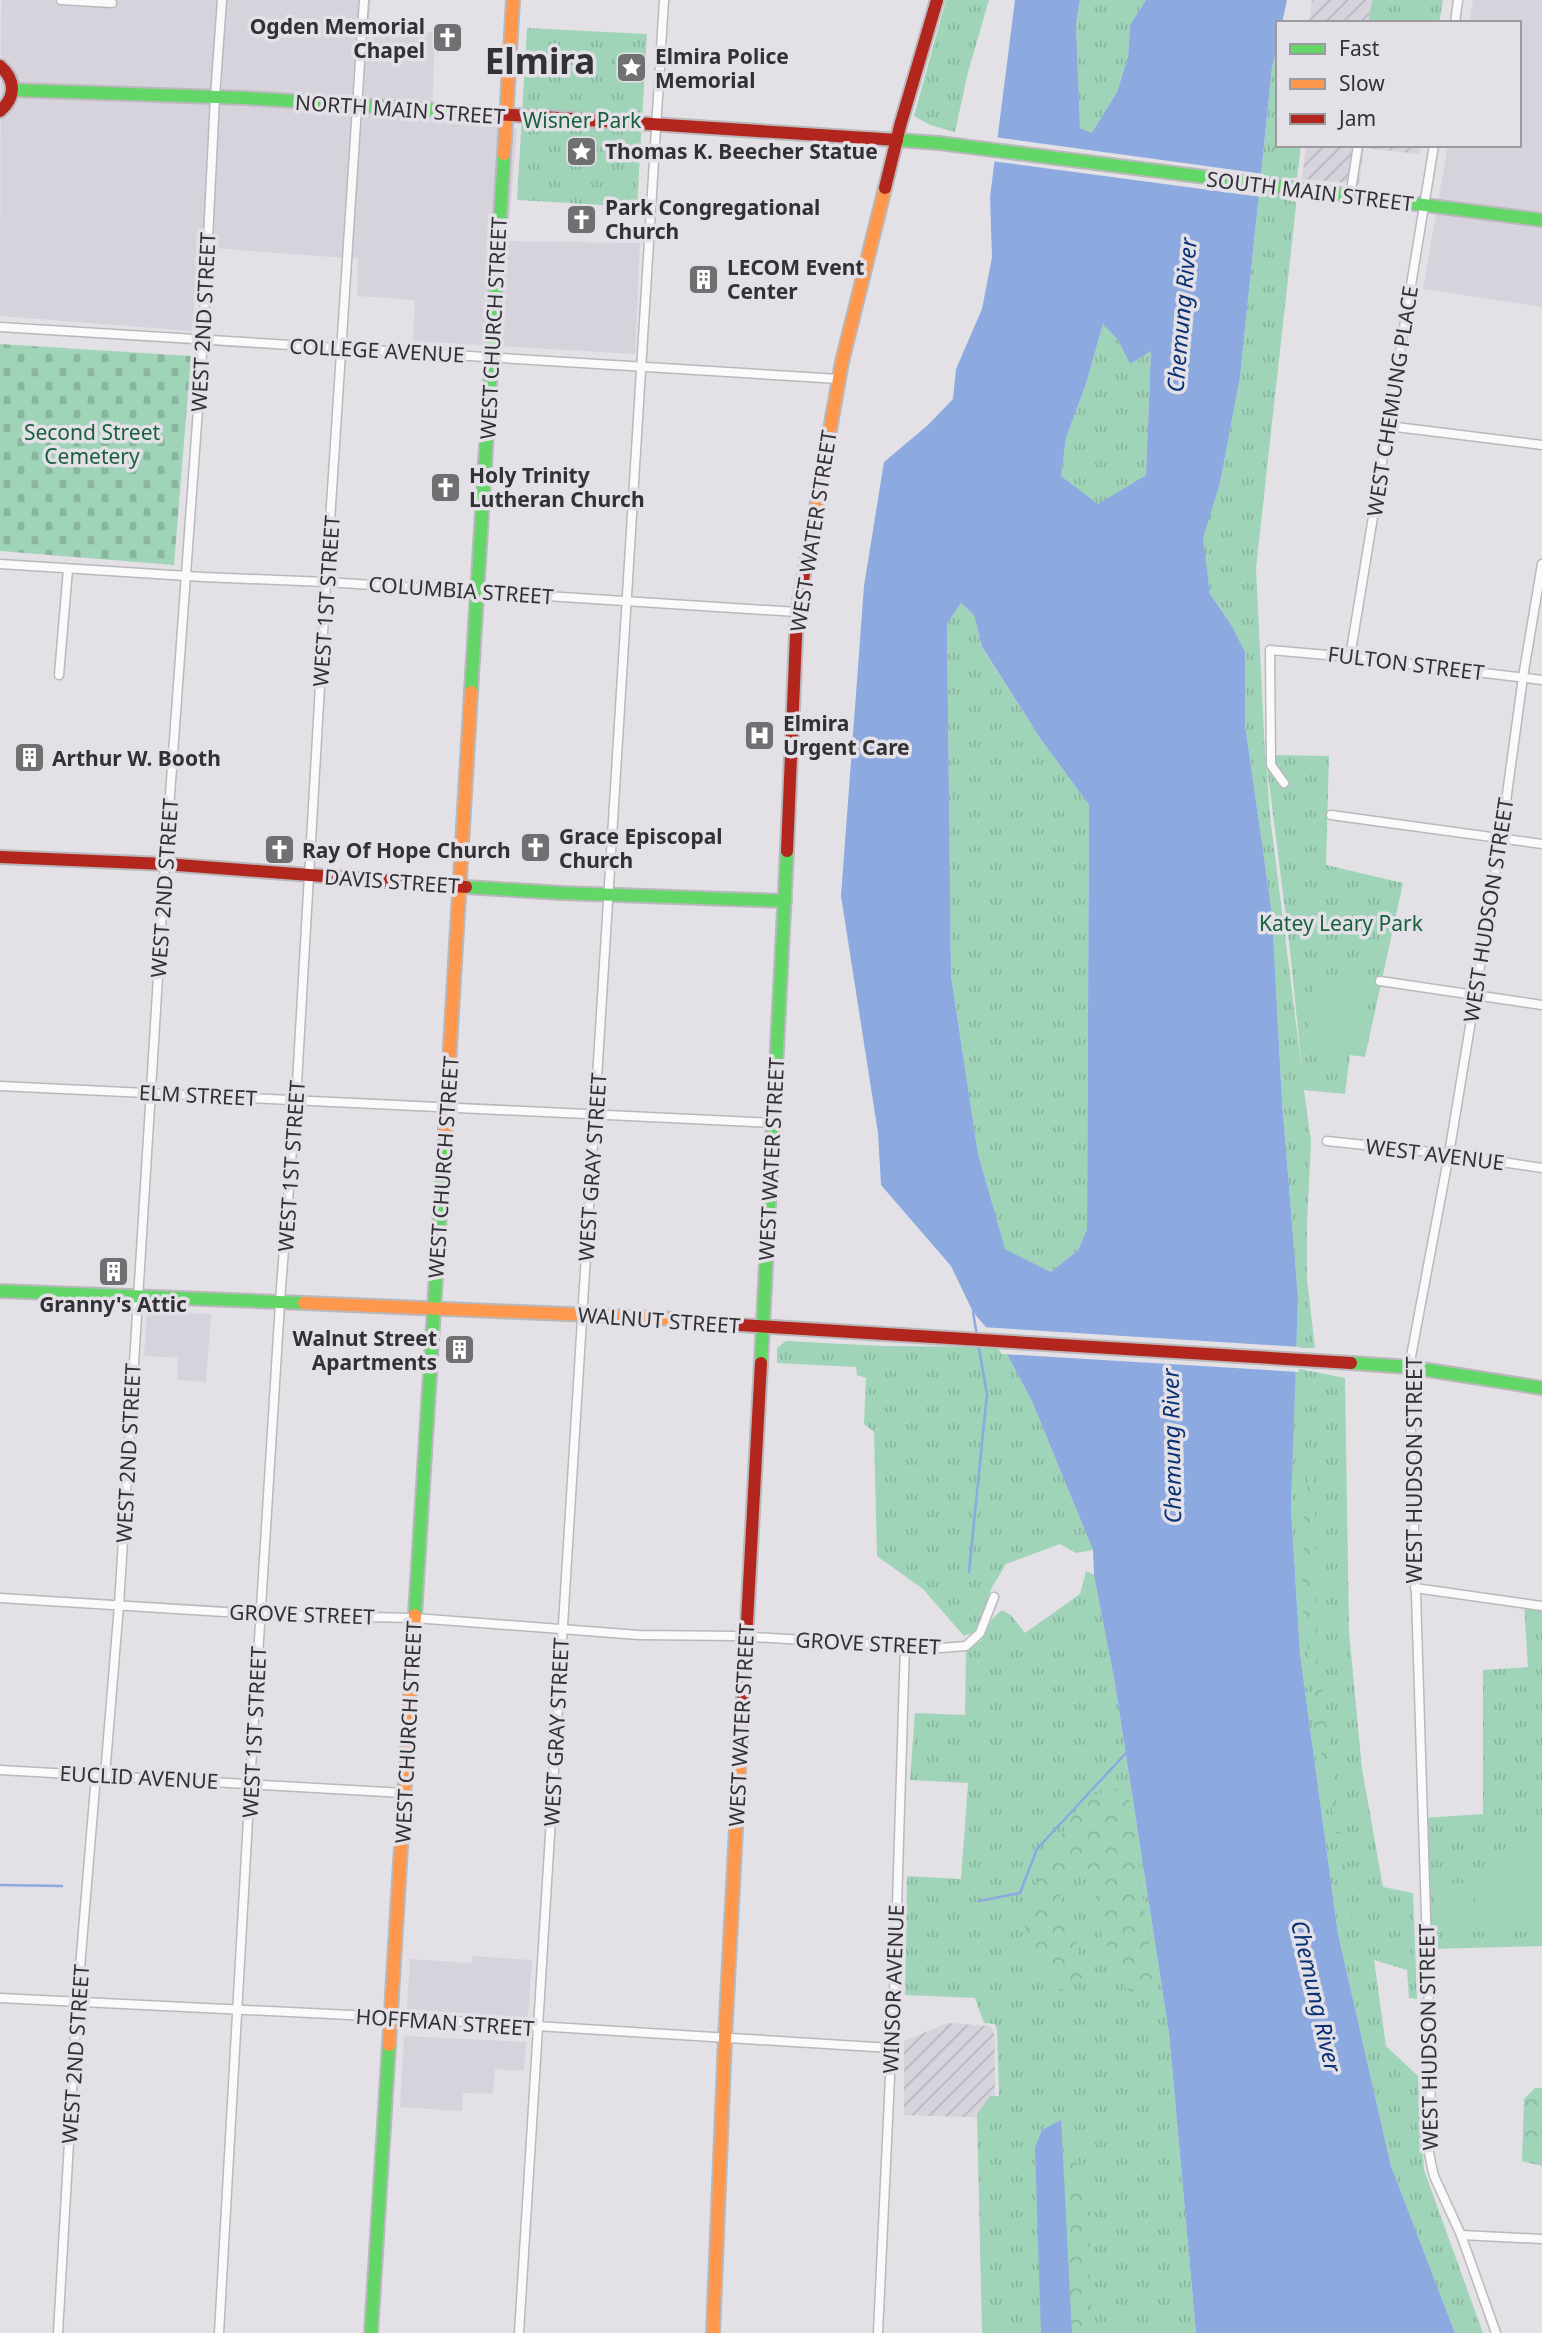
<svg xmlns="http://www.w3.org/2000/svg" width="1542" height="2333" viewBox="0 0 1542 2333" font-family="'Noto Sans',sans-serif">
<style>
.built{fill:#d7d3dd}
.industrial{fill:url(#industrial-furrows)}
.grass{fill:url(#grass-tufts);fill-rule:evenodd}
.forest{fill:url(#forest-crowns)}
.cemetery{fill:url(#cemetery-stones)}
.garden{fill:#a0d4b9}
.water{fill:#8caae0;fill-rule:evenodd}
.pier{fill:#e3e1e6}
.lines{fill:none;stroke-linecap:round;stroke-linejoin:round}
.stream{stroke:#8caae0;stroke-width:2.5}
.street-casing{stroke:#b9b8bb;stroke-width:11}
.fast-casing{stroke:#b9b8bb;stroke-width:16}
.slow-casing{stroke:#b9b8bb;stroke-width:16}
.jam-casing{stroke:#b9b8bb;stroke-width:16}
.street{stroke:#fbfafb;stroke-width:8}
.fast{stroke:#63d668;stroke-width:12}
.slow{stroke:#ff974d;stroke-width:12}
.jam{stroke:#b3261e;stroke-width:12}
.labels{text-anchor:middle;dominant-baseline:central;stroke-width:7;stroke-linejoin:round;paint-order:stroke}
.poi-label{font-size:21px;font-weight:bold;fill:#323134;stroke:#e3e0e7;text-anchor:start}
.street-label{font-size:21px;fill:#323134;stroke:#e3e0e7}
.park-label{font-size:21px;fill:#19613e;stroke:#e3e0e7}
.water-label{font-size:23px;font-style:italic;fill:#093173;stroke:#e3e0e7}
.town-label{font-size:35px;font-weight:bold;fill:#323134;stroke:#e3e0e7}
</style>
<defs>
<pattern id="industrial-furrows" width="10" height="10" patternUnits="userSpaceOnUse" patternTransform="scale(1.75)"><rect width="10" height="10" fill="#d7d3dd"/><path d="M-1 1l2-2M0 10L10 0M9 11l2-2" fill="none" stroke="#b9b6be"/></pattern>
<pattern id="grass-tufts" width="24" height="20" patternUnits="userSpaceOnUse" patternTransform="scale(1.75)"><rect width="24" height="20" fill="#a0d4b9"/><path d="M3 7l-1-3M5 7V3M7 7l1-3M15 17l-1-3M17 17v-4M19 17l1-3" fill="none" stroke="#8ab6a0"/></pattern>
<pattern id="forest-crowns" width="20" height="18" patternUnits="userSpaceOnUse" patternTransform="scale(1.75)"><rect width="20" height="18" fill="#a0d4b9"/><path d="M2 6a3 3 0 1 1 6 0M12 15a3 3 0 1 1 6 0" fill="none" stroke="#8ab6a0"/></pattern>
<pattern id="cemetery-stones" width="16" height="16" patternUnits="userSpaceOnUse" patternTransform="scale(1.75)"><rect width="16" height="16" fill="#a0d4b9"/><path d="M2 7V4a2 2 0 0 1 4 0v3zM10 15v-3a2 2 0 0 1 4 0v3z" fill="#8ab6a0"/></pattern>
</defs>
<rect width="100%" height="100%" fill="#e3e1e6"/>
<g class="built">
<polygon points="1,0 371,0 368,31 435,32 432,120 517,128 508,241 640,243 635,354 413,341 415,300 357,296 358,259 199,247 192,331 0,316"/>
<polygon points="1473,0 1542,0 1542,307 1423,289 1448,145 1519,145 1519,23 1469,23"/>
<polygon points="147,1312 211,1314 206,1382 177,1380 178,1358 144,1356"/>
<polygon points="472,1956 532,1960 528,2017 407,2010 410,1959 471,1963"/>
<polygon points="404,2036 526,2042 524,2071 495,2069 493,2094 463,2093 462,2111 400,2107"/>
</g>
<g class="industrial">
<polygon points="1312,0 1372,0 1368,23 1309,23"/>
<polygon points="1306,145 1421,145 1419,154 1364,148 1359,184 1302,179"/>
<polygon points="948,2023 991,2026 995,2036 995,2118 904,2115 904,2041"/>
</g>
<g class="grass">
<polygon points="946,0 989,0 968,72 955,132 930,125 914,116"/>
<polygon points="1080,0 1146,0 1130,25 1128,57 1117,92 1092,134 1080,128 1076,24"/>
<polygon points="1372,0 1443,0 1439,23 1368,23"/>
<polygon points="527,28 647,34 637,207 517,200"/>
<path d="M1278,44V145H1301L1297,178H1290L1287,200L1296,202V206L1256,568L1265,755L1329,756L1326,865L1403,883L1365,1057L1350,1055L1345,1094L1304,1090L1311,1141L1307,1225V1279L1315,1348H1296L1298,1297L1282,1101L1272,914L1245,724V652L1232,626L1210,594L1202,538L1220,483L1240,377L1272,68ZM1266,759L1290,950L1302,1071L1270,816Z"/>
<polygon points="1103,324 1118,340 1130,364 1151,351 1146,475 1098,505 1061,476 1066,438 1086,384"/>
<polygon points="961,603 974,615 982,648 1040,738 1089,805 1087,1229 1078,1250 1051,1272 1004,1249 978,1154 951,976 947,624"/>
<polygon points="786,1341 882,1346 1003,1347 1031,1399 1093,1550 1076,1553 1060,1544 1006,1564 991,1589 977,1631 964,1636 923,1589 877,1556 874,1432 864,1424 866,1378 857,1375 856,1367 777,1363 777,1348"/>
<polygon points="1295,1368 1345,1378 1349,1632 1362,1769 1383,1887 1413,1893 1417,1999 1409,1998 1407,1970 1374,1960 1386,2046 1418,2076 1424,2170 1483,2333 1455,2333 1391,2166 1338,1934 1300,1654 1291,1509"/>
<polygon points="1086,1571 1094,1575 1115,1684 1169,2033 1196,2333 982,2333 977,2114 990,2096 999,2096 997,2030 995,2024 984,2023 975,1998 905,1995 907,1876 961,1879 968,1783 910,1780 915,1713 965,1715 966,1650 981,1641 992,1619 1002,1610 1011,1615 1025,1633 1080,1594"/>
<polygon points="1524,1604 1542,1606 1542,1946 1427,1949 1422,1818 1483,1814 1483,1670 1528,1667"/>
</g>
<g class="forest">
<polygon points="1313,1425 1318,1662 1353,1924 1319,1740 1302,1602 1304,1521"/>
<polygon points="1113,1787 1129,1795 1155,1987 1130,1992 1118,1980 1105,1940 1091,1914 1100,1874 1070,1862 1059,1898 1075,1934 1082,1978 1061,1992 1034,1962 1025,1925 1033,1890 1056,1843 1082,1802"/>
<polygon points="1535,2088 1542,2088 1542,2166 1522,2161 1524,2099"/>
<polygon points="1061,2120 1090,2202 1090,2297 1095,2333 1072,2333"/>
</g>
<polygon class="cemetery" points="0,344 191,356 174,565 0,551"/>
<g class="garden">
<polygon points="1317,973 1371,981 1361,1052 1306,1044"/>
<polygon points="1542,1836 1542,1931 1479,1932 1475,1922 1474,1926 1435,1927 1434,1884 1473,1883 1474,1904 1481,1876 1497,1851"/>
</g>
<g class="water">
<path d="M1015,0H1080L1076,24L1080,128L1092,133L1117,92L1128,57L1130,25L1146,0H1287L1282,23H1278V44L1272,68L1240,377L1220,483L1203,538L1210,594L1232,626L1245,652V724L1272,914L1282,1101L1298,1297L1291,1509L1300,1654L1338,1934L1391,2166L1455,2333H1196L1169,2033L1115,1684L1094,1575L1093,1550L1031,1399L1003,1347L973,1312L951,1266L881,1185L878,1133L841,896L864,586L884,462L928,425L953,399L956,369L982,309L992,257L990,197ZM1103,324L1118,340L1130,364L1151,351L1146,475L1098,504L1061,476L1066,438L1086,384ZM961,603L974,615L982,647L1040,738L1089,805L1087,1229L1078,1250L1051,1272L1005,1249L978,1154L951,976L947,624Z"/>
<polygon points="1061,2120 1072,2333 1041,2333 1035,2148 1042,2130"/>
</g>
<g class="pier">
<polygon points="994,137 1264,174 1262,197 991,161"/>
<polygon points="981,1327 1300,1347 1299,1372 1002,1354"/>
</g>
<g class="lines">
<g class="stream">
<polyline points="973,1312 977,1336"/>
<polyline points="969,1572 987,1394 978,1343"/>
<polyline points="0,1885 62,1886"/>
<polyline points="979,1901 1020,1893 1037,1849 1126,1753"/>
</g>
<defs>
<g id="street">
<polyline points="61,0 112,3"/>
<polyline points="1455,23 1458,0"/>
<polyline points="1350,197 1358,145"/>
<polyline points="0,327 839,379"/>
<polyline points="1388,426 1542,445"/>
<polyline points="0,564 203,577 326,582 797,612"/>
<polyline points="1350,657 1434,145"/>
<polyline points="59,675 68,569"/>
<polyline points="1284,783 1271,765 1270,650 1350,657 1542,680"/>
<polyline points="1331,815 1542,844"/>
<polyline points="1380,981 1542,1005"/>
<polyline points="0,1086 774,1123"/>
<polyline points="1327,1141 1449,1154 1542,1168"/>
<polyline points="1415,1588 1542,1606"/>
<polyline points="0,1598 274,1615 415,1618 639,1635 735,1636 941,1648 966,1646 980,1633 994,1597"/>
<polyline points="0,1770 404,1793"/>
<polyline points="105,1775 119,1605 165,864 203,340 215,97 222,0"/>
<polyline points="0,1998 391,2017 891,2048"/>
<polyline points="1461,2235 1542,2239"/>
<polyline points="58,2333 77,2004 96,1775"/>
<polyline points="219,2333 250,1784 281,1287 296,1100 326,582 364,0"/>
<polyline points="519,2333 664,0"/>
<polyline points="878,2333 895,1970 905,1645"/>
<polyline points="1496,2333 1461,2235 1434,2176 1431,2163 1428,2147 1431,2079 1409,1367 1449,1154 1501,838 1523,677 1542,564"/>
</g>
<g id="fast">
<polyline points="14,90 245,98 465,112"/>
<polyline points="897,140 939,143 1542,220"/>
<polyline points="471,692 504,154"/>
<polyline points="466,887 562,893 785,901"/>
<polyline points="0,1291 304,1303"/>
<polyline points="761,1363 787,851"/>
<polyline points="1351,1363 1409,1367 1542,1388"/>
<polyline points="415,1615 445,1131"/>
<polyline points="371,2333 389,2045"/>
</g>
<g id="slow">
<polyline points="504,154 513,0"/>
<polyline points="811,536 842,362 885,188"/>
<polyline points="445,1131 471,692"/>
<polyline points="304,1303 660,1318 740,1325"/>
<polyline points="389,2045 415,1615"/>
<polyline points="713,2333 725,2038 740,1752"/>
</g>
<g id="jam">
<path d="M0,66C16,80 16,97 0,111"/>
<polyline points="465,112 897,140"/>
<polyline points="885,188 900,126 937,0"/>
<polyline points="787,851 797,612 811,536"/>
<polyline points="0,857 165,864 466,887"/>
<polyline points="740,1325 1351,1363"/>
<polyline points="740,1752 761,1363"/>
</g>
</defs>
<use href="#street" class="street-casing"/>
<use href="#fast" class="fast-casing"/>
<use href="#slow" class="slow-casing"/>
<use href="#jam" class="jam-casing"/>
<use href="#street" class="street"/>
<use href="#fast" class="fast"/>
<use href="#slow" class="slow"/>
<use href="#jam" class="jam"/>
</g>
<defs>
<symbol id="church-square" viewBox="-11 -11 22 22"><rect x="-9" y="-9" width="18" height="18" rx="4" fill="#706f72" stroke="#e3e0e7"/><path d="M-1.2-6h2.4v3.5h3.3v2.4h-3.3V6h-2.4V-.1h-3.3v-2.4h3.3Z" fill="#fff"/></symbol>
<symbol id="sight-square" viewBox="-11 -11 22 22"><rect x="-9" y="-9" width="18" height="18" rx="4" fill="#706f72" stroke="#e3e0e7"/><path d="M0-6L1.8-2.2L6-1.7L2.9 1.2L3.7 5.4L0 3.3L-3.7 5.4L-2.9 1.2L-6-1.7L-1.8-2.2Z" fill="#fff"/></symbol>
<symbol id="building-square" viewBox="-11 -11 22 22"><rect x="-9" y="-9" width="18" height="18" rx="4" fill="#706f72" stroke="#e3e0e7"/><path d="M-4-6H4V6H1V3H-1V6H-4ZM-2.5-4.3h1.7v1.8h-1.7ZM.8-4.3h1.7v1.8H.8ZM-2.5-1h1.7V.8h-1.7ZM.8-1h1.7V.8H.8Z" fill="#fff"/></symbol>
<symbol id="hospital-square" viewBox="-11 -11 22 22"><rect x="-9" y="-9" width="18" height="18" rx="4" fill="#706f72" stroke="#e3e0e7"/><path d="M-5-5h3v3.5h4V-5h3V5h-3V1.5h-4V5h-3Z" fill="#fff"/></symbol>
</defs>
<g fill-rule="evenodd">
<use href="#church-square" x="430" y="20" width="35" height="35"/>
<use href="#sight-square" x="614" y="50" width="35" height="35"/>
<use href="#sight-square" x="564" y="134" width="35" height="35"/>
<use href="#church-square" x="564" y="202" width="35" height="35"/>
<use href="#building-square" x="686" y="262" width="35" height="35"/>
<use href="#church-square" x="428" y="470" width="35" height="35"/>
<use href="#hospital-square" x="742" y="718" width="35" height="35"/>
<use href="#building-square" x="12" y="740" width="35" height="35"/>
<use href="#church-square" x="518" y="830" width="35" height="35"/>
<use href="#church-square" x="262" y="832" width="35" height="35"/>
<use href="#building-square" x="96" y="1254" width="35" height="35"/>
<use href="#building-square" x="442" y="1332" width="35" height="35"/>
</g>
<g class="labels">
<g class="poi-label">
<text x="425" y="26" text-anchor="end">Ogden Memorial<tspan x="425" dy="24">Chapel</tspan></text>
<text x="655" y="56">Elmira Police<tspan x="655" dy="24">Memorial</tspan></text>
<text x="605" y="151">Thomas K. Beecher Statue</text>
<text x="605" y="207">Park Congregational<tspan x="605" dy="24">Church</tspan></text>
<text x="727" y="267">LECOM Event<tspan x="727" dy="24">Center</tspan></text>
<text x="469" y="475">Holy Trinity<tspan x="469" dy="24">Lutheran Church</tspan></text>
<text x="783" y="723">Elmira<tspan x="783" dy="24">Urgent Care</tspan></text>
<text x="52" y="758">Arthur W. Booth</text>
<text x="559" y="836">Grace Episcopal<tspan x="559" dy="24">Church</tspan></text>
<text x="302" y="850">Ray Of Hope Church</text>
<text x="113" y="1304" text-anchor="middle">Granny's Attic</text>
<text x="437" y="1338" text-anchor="end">Walnut Street<tspan x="437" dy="24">Apartments</tspan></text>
</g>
<g class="street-label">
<text transform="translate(400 109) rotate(4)">NORTH MAIN STREET</text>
<text transform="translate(1310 191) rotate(7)">SOUTH MAIN STREET</text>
<text transform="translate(203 322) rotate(-87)">WEST 2ND STREET</text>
<text transform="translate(493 328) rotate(-87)">WEST CHURCH STREET</text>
<text transform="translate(377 350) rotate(3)">COLLEGE AVENUE</text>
<text transform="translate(1392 401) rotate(-81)">WEST CHEMUNG PLACE</text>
<text transform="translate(813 531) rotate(-81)">WEST WATER STREET</text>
<text transform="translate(461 590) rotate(4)">COLUMBIA STREET</text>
<text transform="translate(326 601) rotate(-86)">WEST 1ST STREET</text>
<text transform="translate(1406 663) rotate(7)">FULTON STREET</text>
<text transform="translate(392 881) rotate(4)">DAVIS STREET</text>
<text transform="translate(164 888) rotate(-86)">WEST 2ND STREET</text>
<text transform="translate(1488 910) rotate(-81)">WEST HUDSON STREET</text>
<text transform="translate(198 1095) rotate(3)">ELM STREET</text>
<text transform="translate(1435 1154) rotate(7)">WEST AVENUE</text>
<text transform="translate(771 1159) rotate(-87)">WEST WATER STREET</text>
<text transform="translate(291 1166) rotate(-86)">WEST 1ST STREET</text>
<text transform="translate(443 1167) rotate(-86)">WEST CHURCH STREET</text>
<text transform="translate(592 1167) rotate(-86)">WEST GRAY STREET</text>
<text transform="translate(659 1320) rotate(4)">WALNUT STREET</text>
<text transform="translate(128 1453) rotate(-87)">WEST 2ND STREET</text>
<text transform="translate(1414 1470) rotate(-90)">WEST HUDSON STREET</text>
<text transform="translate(302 1614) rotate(2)">GROVE STREET</text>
<text transform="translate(868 1643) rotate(3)">GROVE STREET</text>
<text transform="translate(741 1725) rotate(-87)">WEST WATER STREET</text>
<text transform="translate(254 1732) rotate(-87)">WEST 1ST STREET</text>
<text transform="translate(408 1732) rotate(-87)">WEST CHURCH STREET</text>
<text transform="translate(556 1732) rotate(-87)">WEST GRAY STREET</text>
<text transform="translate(139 1777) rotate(3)">EUCLID AVENUE</text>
<text transform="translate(893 1989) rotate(-88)">WINSOR AVENUE</text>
<text transform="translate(445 2022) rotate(4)">HOFFMAN STREET</text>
<text transform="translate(1428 2037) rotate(-91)">WEST HUDSON STREET</text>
<text transform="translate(75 2054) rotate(-86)">WEST 2ND STREET</text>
</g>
<g class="park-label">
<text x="582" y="120">Wisner Park</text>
<text x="92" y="432">Second Street<tspan x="92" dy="24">Cemetery</tspan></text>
<text x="1341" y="923">Katey Leary Park</text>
</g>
<g class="water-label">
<text transform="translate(1181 315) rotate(-85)">Chemung River</text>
<text transform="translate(1171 1446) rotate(-91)">Chemung River</text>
<text transform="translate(1317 1996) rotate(77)">Chemung River</text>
</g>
<g class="town-label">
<text x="540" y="60">Elmira</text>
</g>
</g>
<rect x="1276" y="21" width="245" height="126" fill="#e3e0e7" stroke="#9c9a9f" stroke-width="2"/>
<rect x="1290" y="44" width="35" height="10" fill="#63d668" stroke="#9c9a9f" stroke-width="2"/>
<text x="1339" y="56" font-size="21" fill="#323134">Fast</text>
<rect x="1290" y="79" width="35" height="10" fill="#ff974d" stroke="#9c9a9f" stroke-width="2"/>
<text x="1339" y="91" font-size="21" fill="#323134">Slow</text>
<rect x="1290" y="114" width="35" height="10" fill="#b3261e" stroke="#9c9a9f" stroke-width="2"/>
<text x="1339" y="126" font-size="21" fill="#323134">Jam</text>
</svg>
